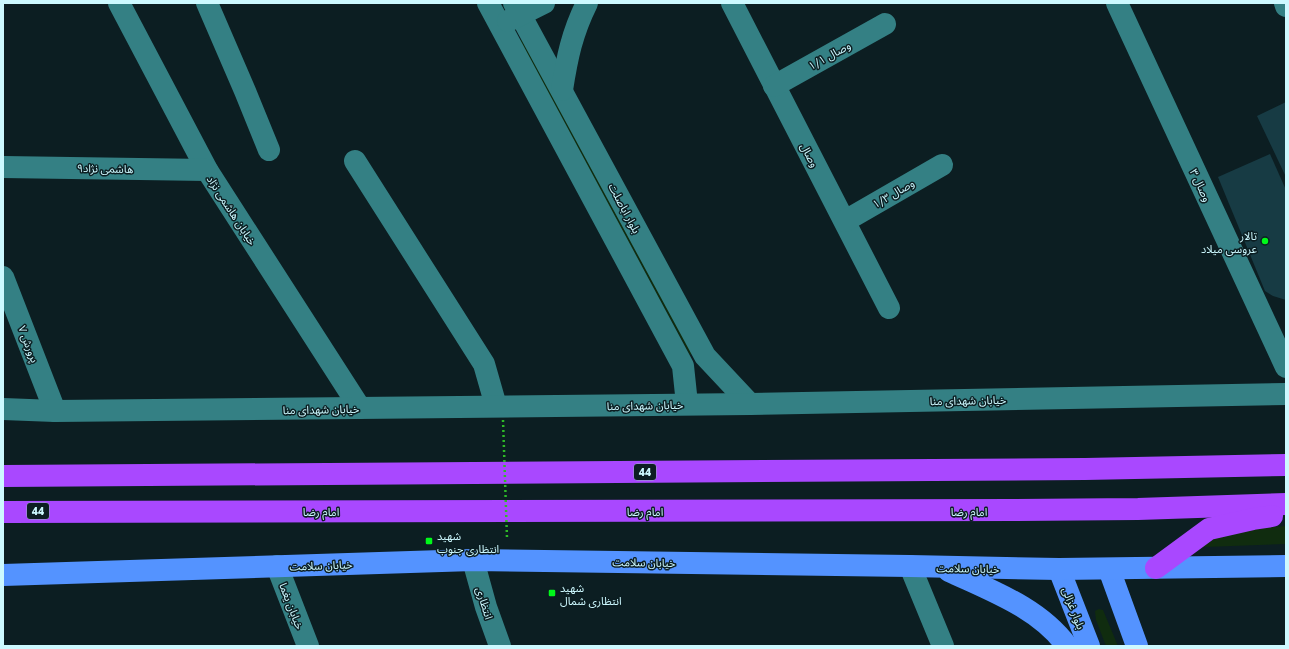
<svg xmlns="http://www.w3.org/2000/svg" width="1289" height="649" viewBox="0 0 1289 649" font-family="'Golos Text','Noto Sans Arabic',sans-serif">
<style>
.green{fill:#102c0f}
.building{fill:#173b44}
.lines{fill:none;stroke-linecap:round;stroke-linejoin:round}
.minor{stroke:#348084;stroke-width:22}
.major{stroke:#5493ff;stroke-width:22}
.highway{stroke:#a948ff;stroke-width:22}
.path-bridge{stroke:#2fb927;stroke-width:2.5;stroke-dasharray:2 3;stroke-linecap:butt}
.poi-dot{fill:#00f81a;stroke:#0c1e22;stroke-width:1.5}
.labels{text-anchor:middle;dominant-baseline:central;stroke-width:3;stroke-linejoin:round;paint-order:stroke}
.shield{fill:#0c1e22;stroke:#93b7bd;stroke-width:1}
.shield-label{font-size:10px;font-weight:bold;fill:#cdf9ff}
.street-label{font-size:11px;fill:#cdf9ff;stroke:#0c1e22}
.poi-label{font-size:11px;fill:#cdf9ff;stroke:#0c1e22;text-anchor:start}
</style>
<rect width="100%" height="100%" fill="#0c1e22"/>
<g class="green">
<polygon points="522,39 692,353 690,355 519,41"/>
<polygon points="1286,526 1286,544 1205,547 1189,549 1186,539 1262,528"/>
<polygon points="1099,609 1103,610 1118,646 1106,646 1096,620 1095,611"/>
</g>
<g class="building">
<polygon points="1286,102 1286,177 1257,116"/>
<polygon points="1270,154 1286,190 1286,300 1273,296 1265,291 1218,177"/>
</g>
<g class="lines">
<g class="minor">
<polyline points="119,3 207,170 360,408"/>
<polyline points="207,3 245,91 269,150"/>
<polyline points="488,3 683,366 687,404"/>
<polyline points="514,3 705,356 750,404"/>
<polyline points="732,3 889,308"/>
<polyline points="1117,3 1286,367"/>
<polyline points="1285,3 1286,6"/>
<polyline points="508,21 544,3"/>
<polyline points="774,86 885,24"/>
<path d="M562,90C567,58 572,33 587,3"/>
<polyline points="355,161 484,364 496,406"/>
<polyline points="3,167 207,170"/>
<polyline points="845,221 942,165"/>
<polyline points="3,277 55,411"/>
<polyline points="3,409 55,411 750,404 1286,394"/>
<polyline points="473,560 486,607 500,646"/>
<polyline points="277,566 308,646"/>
<polyline points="910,566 943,646"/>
</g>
<g class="major">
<polyline points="1059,569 1089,646"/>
<polyline points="1109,569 1137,646"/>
<path d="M949,571C992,591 1039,608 1067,646"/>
<polyline points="3,575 473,560 910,566 1059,569 1286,566"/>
</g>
<g class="highway">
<polyline points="3,476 1085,469 1286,465"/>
<polyline points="3,512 1015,510 1138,509 1286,504"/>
<polyline points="1156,568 1209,529 1253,519 1272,516"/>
</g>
<polyline class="path-bridge" points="503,420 507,538"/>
</g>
<g class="poi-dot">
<circle cx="1265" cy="241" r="4"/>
<rect x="425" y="537" width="8" height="8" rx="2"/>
<rect x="548" y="589" width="8" height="8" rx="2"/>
</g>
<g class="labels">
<g class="shield">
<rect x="634" y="464" width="22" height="16" rx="3"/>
<rect x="27" y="503" width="22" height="16" rx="3"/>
</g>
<g class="shield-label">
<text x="645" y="472">44</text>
<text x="38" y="511">44</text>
</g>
<g class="street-label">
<text transform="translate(829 55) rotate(-29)">وصال ۱/۱</text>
<text transform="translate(810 155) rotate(62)">وصال</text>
<text transform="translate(105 168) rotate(1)">هاشمی نژاد۹</text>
<text transform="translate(1201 185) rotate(65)">وصال ۳</text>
<text transform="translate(893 193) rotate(-30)">وصال ۱/۳</text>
<text transform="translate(625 208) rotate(62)">بلوار اباصلت</text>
<text transform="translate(232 210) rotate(57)">خیابان هاشمی نژاد</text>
<text transform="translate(29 344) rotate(69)">پرورش ۷</text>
<text transform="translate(968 400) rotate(-1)">خیابان شهدای منا</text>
<text transform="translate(645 405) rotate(-1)">خیابان شهدای منا</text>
<text transform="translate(321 409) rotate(-1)">خیابان شهدای منا</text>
<text x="321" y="511">امام رضا</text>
<text x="645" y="511">امام رضا</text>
<text x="969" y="511">امام رضا</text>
<text transform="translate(644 562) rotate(1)">خیابان سلامت</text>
<text transform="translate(321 565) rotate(-2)">خیابان سلامت</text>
<text transform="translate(968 568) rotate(1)">خیابان سلامت</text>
<text transform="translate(485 603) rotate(73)">انتظاری</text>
<text transform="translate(292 606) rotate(69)">خیابان یغما</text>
<text transform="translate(1074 608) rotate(69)">بلوار غزالی</text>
</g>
<g class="poi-label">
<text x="1257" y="235" text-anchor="end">تالار<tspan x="1257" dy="13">عروسی میلاد</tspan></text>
<text x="437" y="535">شهید<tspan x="437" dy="13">انتظاری جنوب</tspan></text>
<text x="560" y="587">شهید<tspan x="560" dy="13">انتظاری شمال</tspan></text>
</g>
</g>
<rect width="1289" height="649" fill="none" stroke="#cdf9ff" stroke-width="8"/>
</svg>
